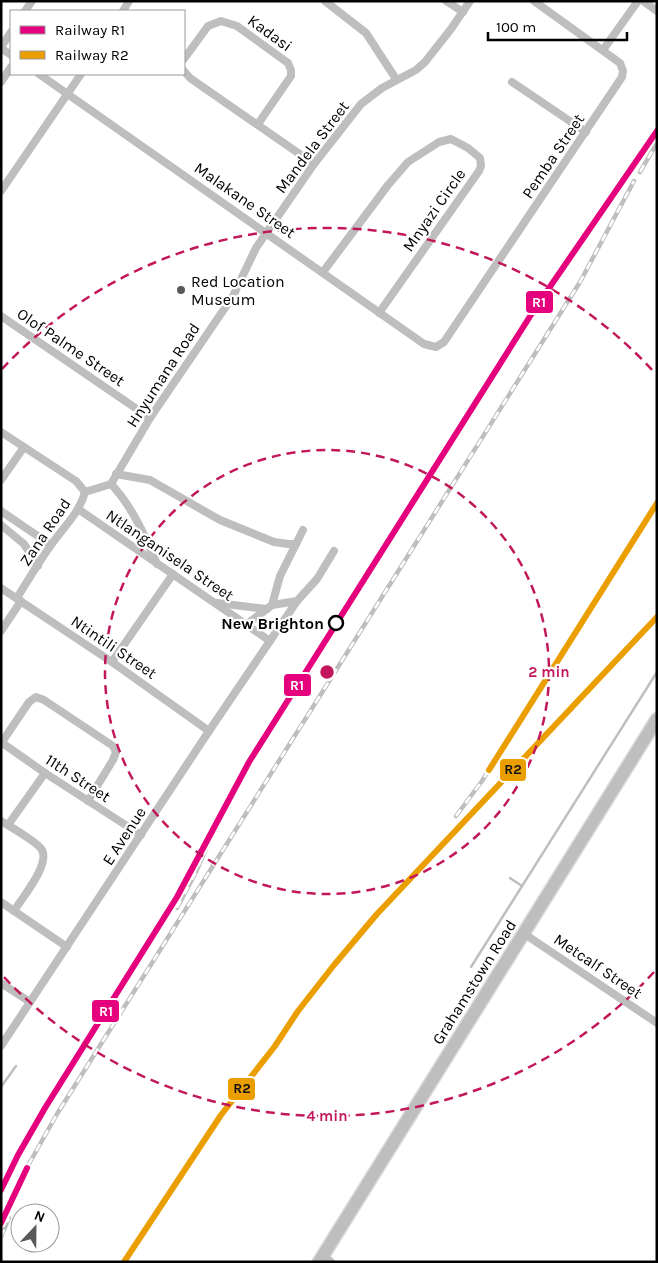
<svg xmlns="http://www.w3.org/2000/svg" width="658" height="1263" viewBox="0 0 658 1263" font-family="Karla,sans-serif">
<style>
.lines{fill:none;stroke-linecap:round;stroke-linejoin:round}
.stream{stroke:#bfbfbf;stroke-width:2.5}
.primary-casing{stroke:#dbdbdb;stroke-width:15}
.minor{stroke:#bebebe;stroke-width:8}
.primary{stroke:#bebebe;stroke-width:12}
.rail-casing{stroke:#bebebe;stroke-width:4.5}
.rail{stroke:#fff;stroke-width:2.5;stroke-dasharray:8;stroke-linecap:butt}
.rail-1-casing{stroke:#fff;stroke-width:10}
.rail-2-casing{stroke:#fff;stroke-width:10}
.rail-1{stroke:#e5007d;stroke-width:6}
.rail-2{stroke:#eb9e00;stroke-width:6}
.ring{fill:none;stroke:#c2185b;stroke-width:2.5;stroke-dasharray:9 6}
.poi-dot{fill:#595959;stroke:#fff;stroke-width:2}
.stop-dot{fill:#fff;stroke:#000;stroke-width:2.5}
.labels{text-anchor:middle;dominant-baseline:central;stroke-width:4.5;stroke-linejoin:round;paint-order:stroke}
.street-label{font-size:16px;fill:#000;stroke:#fff}
.poi-label{font-size:16px;fill:#000;stroke:#fff;text-anchor:start}
.stop-label{font-size:16px;font-weight:bold;fill:#000;stroke:#fff;text-anchor:end}
.centre{fill:#c2185b;stroke:#fff;stroke-width:2.5}
.ring-label{font-size:15px;text-anchor:middle;font-weight:bold;fill:#c2185b;stroke:#fff;stroke-width:4.5;stroke-linejoin:round;paint-order:stroke}
.line-badge{stroke:#fff;stroke-width:2}
.badge-label{font-size:14px;text-anchor:middle;font-weight:bold;fill:#fff}
.pale-badge-label{font-size:14px;text-anchor:middle;font-weight:bold;fill:#111}
</style>
<rect width="100%" height="100%" fill="#fff"/>
<g class="lines">
<g class="stream">
<polyline points="510,878 522,886"/>
<polyline points="471,967 657,672"/>
<polyline points="1,1087 16,1066"/>
</g>
<defs>
<polyline id="primary" points="319,1262 657,719"/>
</defs>
<use href="#primary" class="primary-casing"/>
<g class="minor">
<polyline points="325,1 366,33 396,79"/>
<polyline points="446,1 463,12"/>
<polyline points="643,1 657,11"/>
<polyline points="25,11 32,1"/>
<polyline points="123,11 129,1"/>
<polyline points="1,47 11,32"/>
<polyline points="1,48 11,55"/>
<polyline points="603,50 638,1"/>
<polyline points="184,59 208,26 221,21 237,26 288,63 291,70 291,76 258,124"/>
<polyline points="184,71 190,78 314,164"/>
<polyline points="39,74 424,344 436,347 444,342 622,77 623,71 620,63 534,1"/>
<polyline points="1,82 11,67"/>
<polyline points="512,82 586,132"/>
<polyline points="1,191 81,74"/>
<polyline points="323,272 388,185 408,162 439,142 451,139 468,148 480,158 481,166 479,171 379,313"/>
<polyline points="1,316 150,418"/>
<polyline points="1,432 76,481 85,492"/>
<polyline points="116,474 150,480 220,520 274,542 288,544 296,544 303,530"/>
<polyline points="1,480 24,447"/>
<path d="M111,484C132,506 145,536 157,564"/>
<polyline points="85,492 111,484 150,418 233,296 256,248 314,164 361,104 382,88 416,70 425,62 451,29 470,1"/>
<polyline points="78,509 270,641"/>
<polyline points="1,511 51,545"/>
<polyline points="1,525 24,544 38,566"/>
<polyline points="1,588 112,662 209,731"/>
<path d="M17,598C28,580 39,562 51,545C63,528 80,512 85,492"/>
<polyline points="217,603 267,609"/>
<polyline points="272,605 280,576 296,544"/>
<polyline points="247,624 272,605 297,601"/>
<polyline points="1,631 21,601"/>
<polyline points="112,662 173,574"/>
<polyline points="1,742 45,773 141,835"/>
<polyline points="2,742 29,702 36,697 44,700 113,746 116,752 113,760 88,801"/>
<path d="M1,821C9,826 39,843 42,850C50,865 22,898 14,911"/>
<polyline points="8,825 45,773"/>
<polyline points="1,902 67,947"/>
<polyline points="523,933 657,1023"/>
<polyline points="1,983 30,1002"/>
<polyline points="1,1046 209,731 297,601 317,579 334,551"/>
<polyline points="323,1256 331,1262"/>
</g>
<use href="#primary" class="primary"/>
<defs>
<g id="rail">
<polyline points="640,172 657,143"/>
<polyline points="456,816 482,781 657,503"/>
<polyline points="177,908 196,872 219,818"/>
<polyline points="1,1223 30,1162 57,1114 580,282 634,181"/>
<polyline points="1,1237 9,1218"/>
<polyline points="124,1262 221,1115 275,1046 298,1011 334,965 377,914 657,617"/>
</g>
</defs>
<use href="#rail" class="rail-casing"/>
<use href="#rail" class="rail"/>
<defs>
<g id="rail-1">
<polyline points="1,1190 18,1155 45,1108 177,897 249,762 534,310 657,131"/>
<polyline points="1,1223 27,1168"/>
</g>
<g id="rail-2">
<polyline points="489,770 657,503"/>
<polyline points="124,1262 221,1115 275,1046 298,1011 334,965 377,914 657,617"/>
</g>
</defs>
<use href="#rail-1" class="rail-1-casing"/>
<use href="#rail-2" class="rail-2-casing"/>
<use href="#rail-1" class="rail-1"/>
<use href="#rail-2" class="rail-2"/>
</g>
<g class="ring">
<circle cx="327" cy="672" r="222"/>
<path d="M654 972A444 444 0 0 1 2 975M2 369A444 444 0 0 1 654 372"/>
</g>
<circle class="poi-dot" cx="181" cy="290" r="5"/>
<circle class="stop-dot" cx="336" cy="623" r="7"/>
<g class="labels">
<g class="street-label">
<text transform="translate(270 33) rotate(36)">Kadasi</text>
<text transform="translate(312 147) rotate(-53)">Mandela Street</text>
<text transform="translate(553 156) rotate(-56)">Pemba Street</text>
<text transform="translate(245 200) rotate(35)">Malakane Street</text>
<text transform="translate(434 210) rotate(-55)">Mnyazi Circle</text>
<text transform="translate(71 347) rotate(34)">Olof Palme Street</text>
<text transform="translate(163 375) rotate(-57)">Hnyumana Road</text>
<text transform="translate(45 532) rotate(-56)">Zana Road</text>
<text transform="translate(170 555) rotate(34)">Ntlanganisela Street</text>
<text transform="translate(114 647) rotate(34)">Ntintili Street</text>
<text transform="translate(78 778) rotate(33)">11th Street</text>
<text transform="translate(124 836) rotate(-57)">E Avenue</text>
<text transform="translate(598 966) rotate(34)">Metcalf Street</text>
<text transform="translate(474 982) rotate(-58)">Grahamstown Road</text>
</g>
<g class="poi-label">
<text x="191" y="281">Red Location<tspan x="191" dy="18">Museum</tspan></text>
</g>
<g class="stop-label">
<text x="324" y="623">New Brighton</text>
</g>
</g>
<circle cx="327" cy="672" r="8" class="centre"/>
<g class="ring-label">
<text x="549" y="677">2 min</text>
<text x="327" y="1121">4 min</text>
</g>
<g class="line-badge">
<rect x="525" y="290" width="29" height="24" rx="5" fill="#e5007d"/>
<rect x="283" y="673" width="29" height="24" rx="5" fill="#e5007d"/>
<rect x="499" y="758" width="28" height="24" rx="5" fill="#eb9e00"/>
<rect x="91" y="999" width="29" height="24" rx="5" fill="#e5007d"/>
<rect x="227" y="1077" width="29" height="24" rx="5" fill="#eb9e00"/>
</g>
<g class="badge-label">
<text x="539" y="307">R1</text>
<text x="297" y="690">R1</text>
<text x="106" y="1016">R1</text>
</g>
<g class="pale-badge-label">
<text x="513" y="774">R2</text>
<text x="242" y="1093">R2</text>
</g>
<rect width="658" height="1263" fill="none" stroke="#000000" stroke-width="5"/>
<rect x="10" y="10" width="175" height="65" fill="#ffffff" stroke="#999999"/>
<rect x="20" y="26" width="25" height="8" fill="#e5007d" stroke="#999999"/>
<text x="55" y="35" font-size="15" fill="#000000">Railway R1</text>
<rect x="20" y="51" width="25" height="8" fill="#eb9e00" stroke="#999999"/>
<text x="55" y="60" font-size="15" fill="#000000">Railway R2</text>
<g transform="translate(35 1228) rotate(22)"><circle r="24" fill="#ffffff" stroke="#999999"/>
<path d="M0-4L9 19L0 12L-9 19Z" fill="#595959"/>
<text y="-8" font-size="14" font-weight="bold" text-anchor="middle" fill="#000000">N</text>
</g>
<path d="M488 32v8h139v-8" fill="none" stroke="#000000" stroke-width="2.5"/>
<text x="496" y="32" font-size="15" fill="#000000" stroke="#ffffff" stroke-width="4" paint-order="stroke">100 m</text>
</svg>
